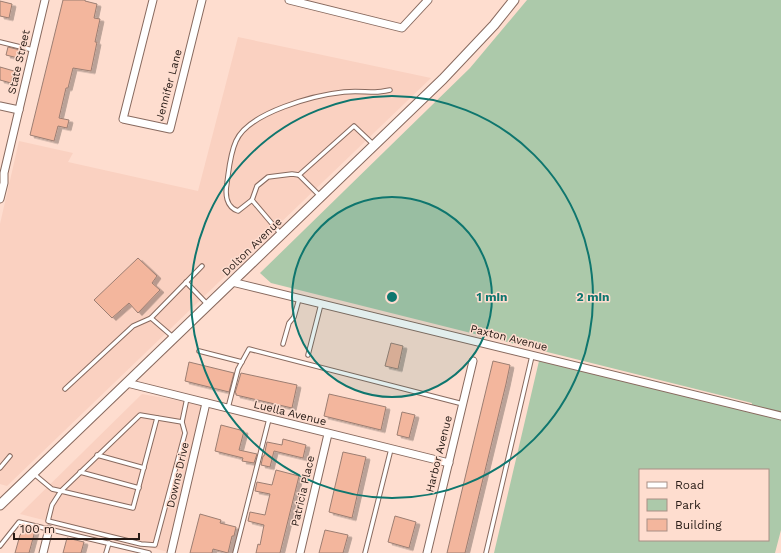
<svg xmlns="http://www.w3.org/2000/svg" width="781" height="553" viewBox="0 0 781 553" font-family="'Work Sans',sans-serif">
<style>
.built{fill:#fad1c1}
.green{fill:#acc9aa;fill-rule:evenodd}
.building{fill:#f3b69d;stroke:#9c7e72;filter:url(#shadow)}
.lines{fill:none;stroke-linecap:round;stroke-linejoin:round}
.service-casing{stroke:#886a5f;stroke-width:5.5}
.minor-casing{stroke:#886a5f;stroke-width:9}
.tertiary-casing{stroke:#886a5f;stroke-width:11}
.service{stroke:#fff;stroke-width:3.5}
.minor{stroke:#fff;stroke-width:7}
.tertiary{stroke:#fff;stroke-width:9}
.ring{fill:none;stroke:#0f766e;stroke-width:2}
.labels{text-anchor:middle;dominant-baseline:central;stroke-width:3;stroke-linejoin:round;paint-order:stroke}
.street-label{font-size:11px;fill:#261a15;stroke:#feddcf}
.centre{fill:#0f766e;stroke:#feddcf;stroke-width:2}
.ring-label{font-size:12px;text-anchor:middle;font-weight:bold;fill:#0f766e;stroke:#feddcf;stroke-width:3;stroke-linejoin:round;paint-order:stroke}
</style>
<defs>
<filter id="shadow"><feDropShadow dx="4" dy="2.5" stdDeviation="0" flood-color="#0004"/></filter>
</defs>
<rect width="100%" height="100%" fill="#feddcf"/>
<g class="built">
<polygon points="238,37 431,78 7,486 0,484 0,224 19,141 73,153 68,162 198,191"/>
<polygon points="142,394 202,405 168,552 20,514"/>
</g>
<path class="green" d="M527,0H781V530L775,553H494L539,361L750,412L752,403L271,283L260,273L470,68ZM640,470H768V540H640Z"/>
<g class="building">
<polygon points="63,0 85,0 85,1 97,4 94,18 100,19 95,42 97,42 91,71 73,68 68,88 66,88 59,118 69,120 67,128 58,126 54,141 30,135"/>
<polygon points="0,1 12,4 9,18 0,16"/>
<polygon points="8,47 20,50 18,58 6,55"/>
<polygon points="0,67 14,71 11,83 0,80"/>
<polygon points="138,258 157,276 152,283 160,290 138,313 129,303 112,318 94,300"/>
<polygon points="391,343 403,346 398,369 385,366"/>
<polygon points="493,361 510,365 506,384 465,553 447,553"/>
<polygon points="189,362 234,373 229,392 185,381"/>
<polygon points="241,373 297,385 292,408 236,395 236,393 235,393"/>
<polygon points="329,394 386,407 381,430 324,416"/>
<polygon points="402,412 415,415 409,438 397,435"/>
<polygon points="221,425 244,431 239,450 257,454 254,463 242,461 243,458 215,451"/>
<polygon points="283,439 306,445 303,458 274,451 270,467 261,465 263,456 264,456 267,442 282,445"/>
<polygon points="343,452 366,457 352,518 329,512"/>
<polygon points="276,470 299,476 280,553 256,553 258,544 260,545 264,525 248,521 250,512 265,515 270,494 255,491 257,482 272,485"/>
<polygon points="200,514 221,520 220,523 236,527 234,536 232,536 228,553 213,549 212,553 190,553"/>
<polygon points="395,516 416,522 409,548 388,542"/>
<polygon points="25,529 35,531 29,553 15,553 20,535"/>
<polygon points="325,530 348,535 343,553 319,553"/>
<polygon points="67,538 84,542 81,553 63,553"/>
</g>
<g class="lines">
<defs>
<g id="service">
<polyline points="0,42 33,50"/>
<polyline points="321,197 299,175 354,126 373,144"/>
<polyline points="252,200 257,186 268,177 292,174 299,175"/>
<path d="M280,233L252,200L238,211C226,207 225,194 227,183C229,169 230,154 236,141C249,112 315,95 344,92C355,91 365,92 375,92C380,92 385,91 390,90"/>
<polyline points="186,282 208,305"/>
<polyline points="173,337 151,318 202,266"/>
<polyline points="283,344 289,323 294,317 299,299"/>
<polyline points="199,351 242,362"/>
<polyline points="308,355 321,304"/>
<polyline points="65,389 133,326 151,318"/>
<polyline points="228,408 238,369 249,349 463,404"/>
<polyline points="157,418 133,508 61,491 52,505 48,521 141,544 155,545 185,433 182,422"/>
<polyline points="97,455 144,468"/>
<polyline points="0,468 10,456"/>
<polyline points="80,472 139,488"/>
<polyline points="34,474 52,489 61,491 140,415 182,422 187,398"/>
<polyline points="0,546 19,522 149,553"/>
<polyline points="106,553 109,543"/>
<polyline points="235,553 269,419"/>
<polyline points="365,553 391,449"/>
<polyline points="486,553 532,356"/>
</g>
<g id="minor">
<polyline points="153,0 123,119 170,129 202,0"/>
<polyline points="289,0 402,28 428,0"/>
<polyline points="0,106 19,110"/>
<polyline points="0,199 4,183 4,173 45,0"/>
<polyline points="232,282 781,416"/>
<polyline points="127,383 449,463"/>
<polyline points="43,553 49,529"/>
<polyline points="171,553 206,403"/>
<polyline points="300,553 328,434"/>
<polyline points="427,553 473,361"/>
</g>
<polyline id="tertiary" points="0,505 443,79 494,25 514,0"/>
</defs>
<use href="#service" class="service-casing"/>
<use href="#minor" class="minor-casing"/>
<use href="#tertiary" class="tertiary-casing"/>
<use href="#service" class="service"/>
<use href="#minor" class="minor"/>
<use href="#tertiary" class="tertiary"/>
</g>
<circle cx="392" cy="297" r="100" fill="#0f766e" fill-opacity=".12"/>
<g class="ring">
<circle cx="392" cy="297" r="100"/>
<circle cx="392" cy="297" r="201"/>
</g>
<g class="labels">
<g class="street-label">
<text transform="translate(19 62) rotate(-77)">State Street</text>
<text transform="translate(169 85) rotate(-75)">Jennifer Lane</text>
<text transform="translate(252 247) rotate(-44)">Dolton Avenue</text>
<text transform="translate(509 338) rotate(14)">Paxton Avenue</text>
<text transform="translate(290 413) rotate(14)">Luella Avenue</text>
<text transform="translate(439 454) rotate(-76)">Harbor Avenue</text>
<text transform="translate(178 475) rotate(-77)">Downs Drive</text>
<text transform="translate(303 491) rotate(-77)">Patricia Place</text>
</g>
</g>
<circle cx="392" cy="297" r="6" class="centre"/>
<g class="ring-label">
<text x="492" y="301">1 min</text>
<text x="593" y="301">2 min</text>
</g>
<rect x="639" y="469" width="130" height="72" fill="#feddcf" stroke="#a88f85"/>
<rect x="647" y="482" width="20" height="6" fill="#ffffff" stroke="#a88f85"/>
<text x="675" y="489" font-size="12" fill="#261a15">Road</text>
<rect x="647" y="499" width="20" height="12" fill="#acc9aa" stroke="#a88f85"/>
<text x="675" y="509" font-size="12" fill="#261a15">Park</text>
<rect x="647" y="519" width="20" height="12" fill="#f3b69d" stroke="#a88f85"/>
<text x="675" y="529" font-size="12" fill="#261a15">Building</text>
<path d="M14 533v6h125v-6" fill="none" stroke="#261a15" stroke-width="2"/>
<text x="20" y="533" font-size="12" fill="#261a15" stroke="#feddcf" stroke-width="3" paint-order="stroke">100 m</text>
</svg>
